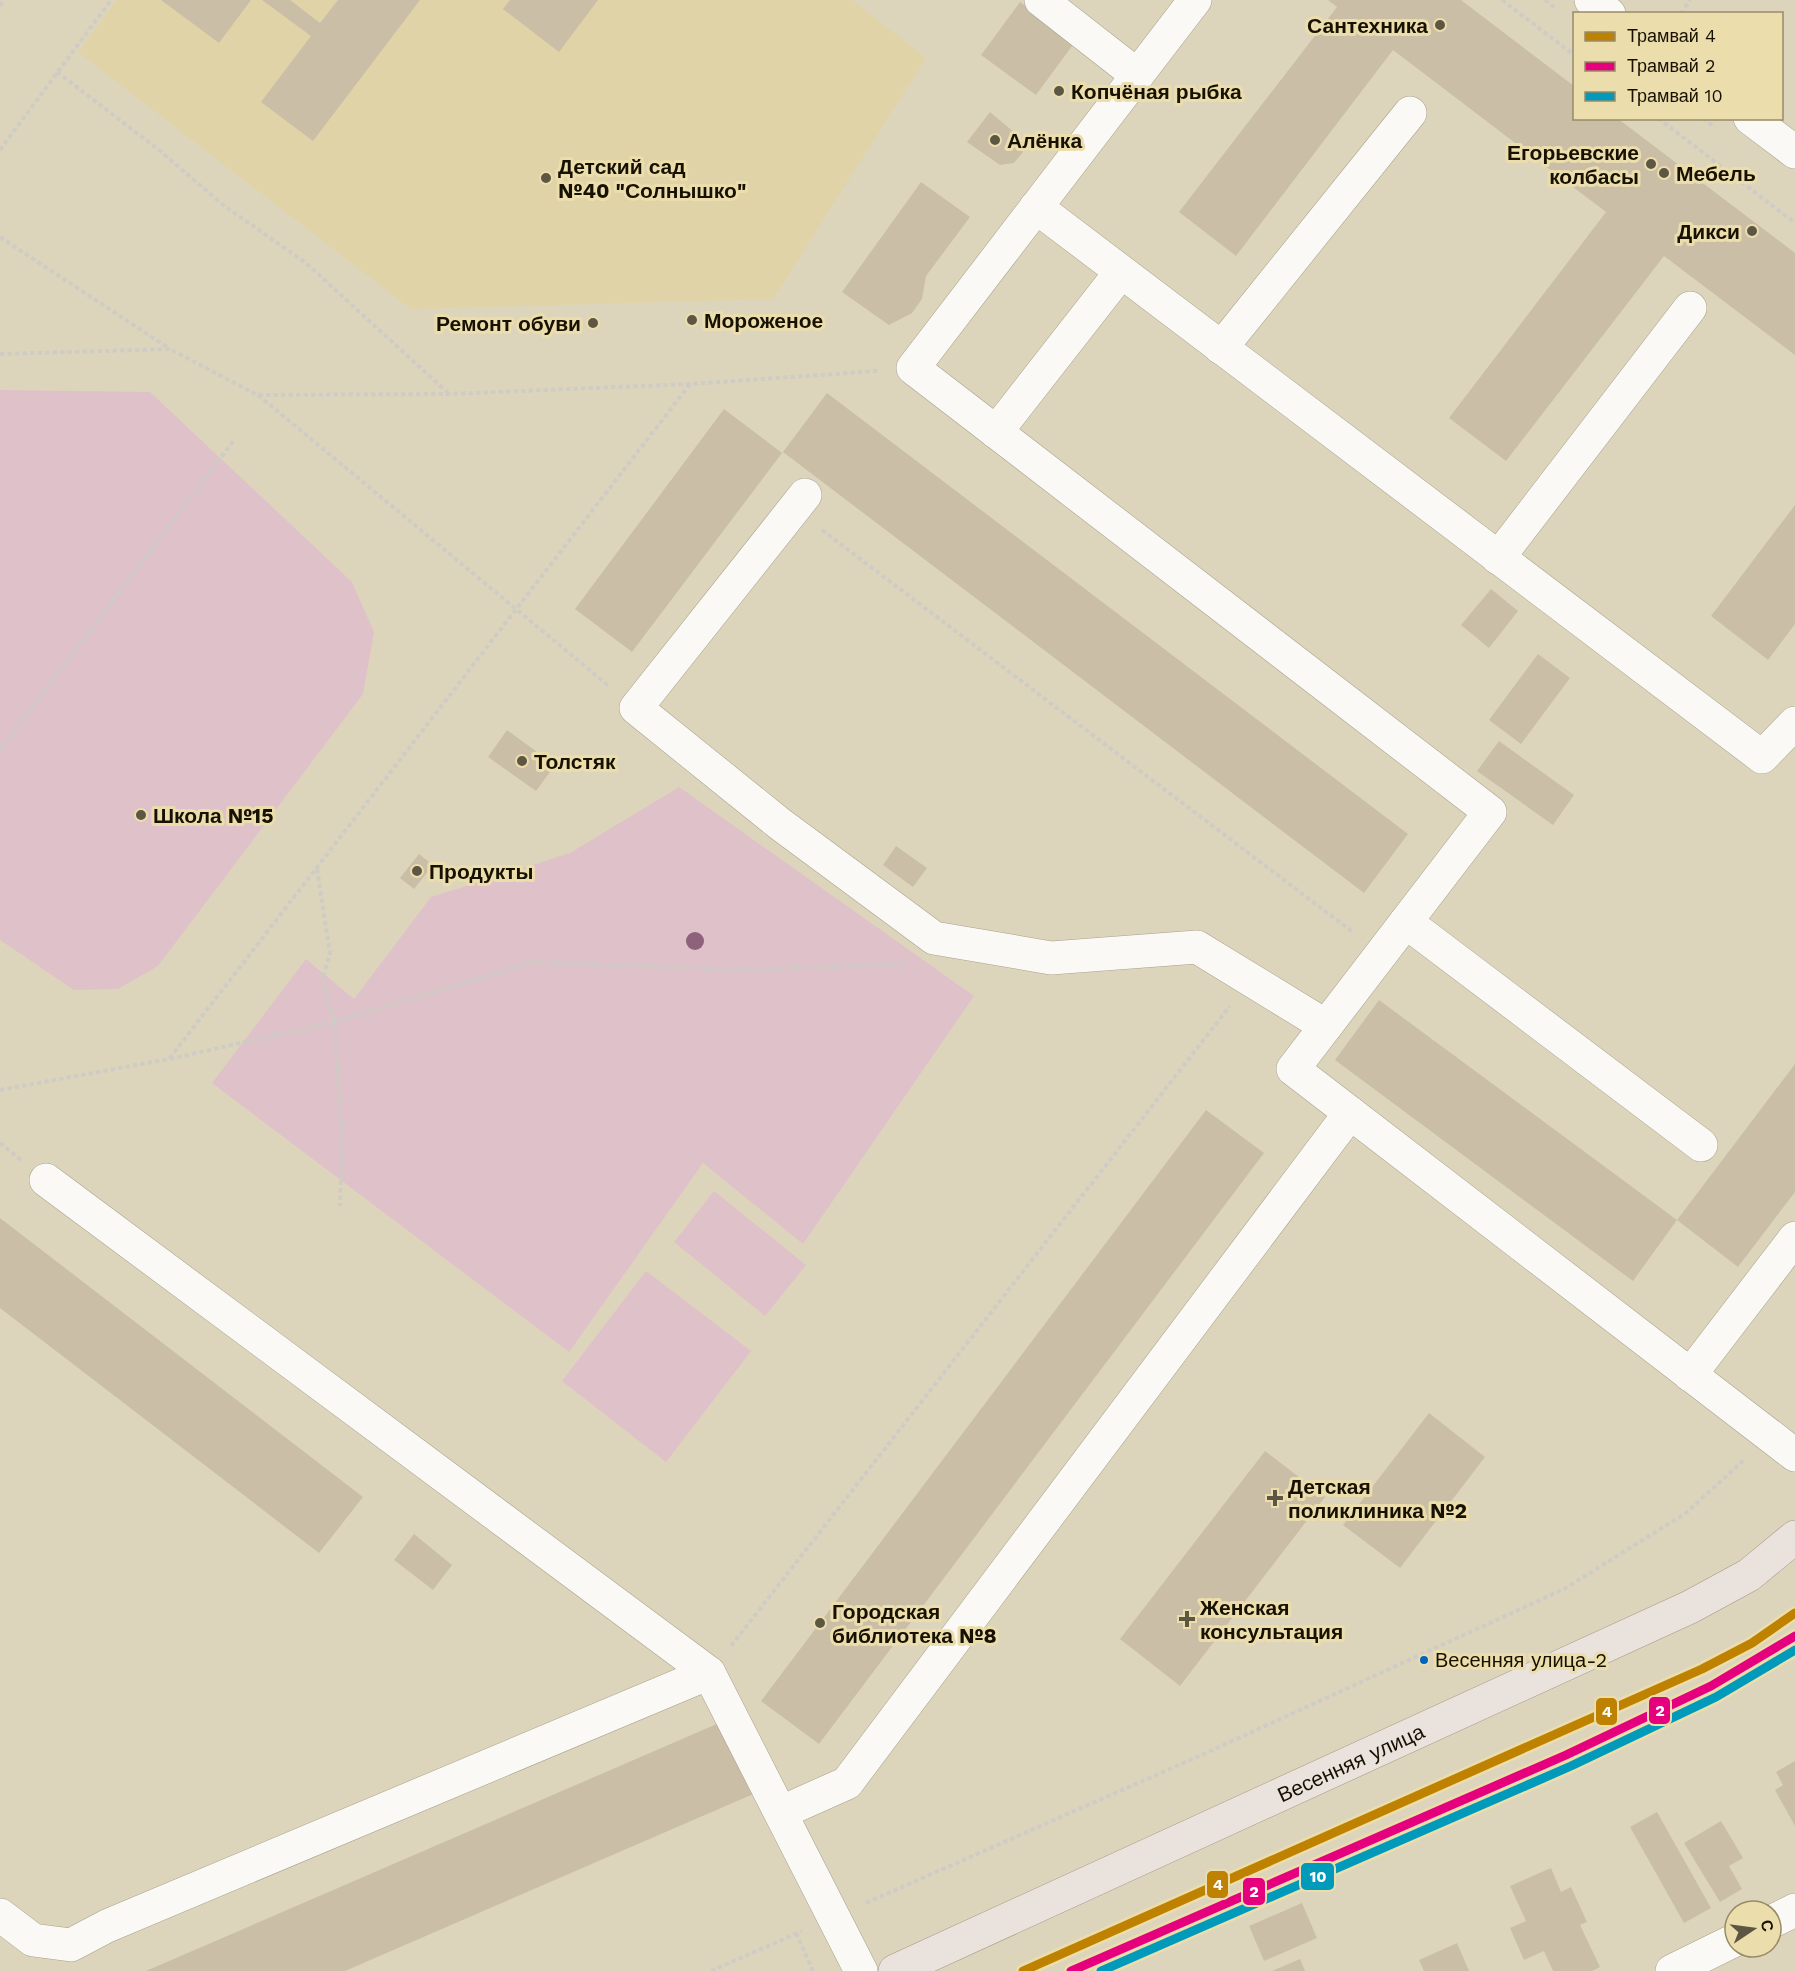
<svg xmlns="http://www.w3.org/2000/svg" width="1795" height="1971" viewBox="0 0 1795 1971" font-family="'Work Sans',sans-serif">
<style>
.built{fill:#e0d3a8}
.green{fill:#dfc1ca}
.building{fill:#cbbea7}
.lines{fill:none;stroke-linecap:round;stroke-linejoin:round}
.minor-casing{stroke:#a7a08c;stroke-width:34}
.major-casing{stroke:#a59686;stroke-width:34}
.path{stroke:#ceccc4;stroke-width:4;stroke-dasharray:4.5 3;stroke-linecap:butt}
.minor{stroke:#faf9f5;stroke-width:33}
.major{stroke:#eae2dc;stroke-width:33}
.tram-1-casing{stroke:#ecddac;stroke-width:14}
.tram-2-casing{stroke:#ecddac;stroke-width:14}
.tram-3-casing{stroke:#ecddac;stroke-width:14}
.tram-1{stroke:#bf8100;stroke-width:9}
.tram-2{stroke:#e5007d;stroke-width:9}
.tram-3{stroke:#029aba;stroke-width:9}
.tree{fill:#8d627a}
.poi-dot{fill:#5c5643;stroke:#ecddac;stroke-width:2}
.bus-dot{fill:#0065bd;stroke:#ecddac;stroke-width:2}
.labels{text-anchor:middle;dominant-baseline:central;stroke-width:6;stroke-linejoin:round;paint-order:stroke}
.bus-label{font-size:20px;fill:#171102;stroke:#ecddac;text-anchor:start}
.poi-label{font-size:21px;font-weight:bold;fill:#171102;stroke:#ecddac;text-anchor:start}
.street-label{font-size:21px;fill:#171102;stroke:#ecddac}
.line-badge{stroke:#ecddac;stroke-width:2}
.badge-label{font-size:16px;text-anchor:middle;font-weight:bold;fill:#fff}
</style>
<rect width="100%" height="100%" fill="#ddd5bb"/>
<polygon class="built" points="117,0 852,0 926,58 773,299 411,309 78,52"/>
<g class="green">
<polygon points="0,390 150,392 352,582 374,632 363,694 158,966 118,989 74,990 0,940"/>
<polygon points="679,787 974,996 803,1244 703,1163 569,1352 212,1083 306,959 354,999 431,897 570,853"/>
<polygon points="714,1191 806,1265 765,1316 674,1242"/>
<polygon points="646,1271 751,1351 666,1462 562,1381"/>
</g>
<g class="building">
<polygon points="161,0 251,0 219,43"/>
<polygon points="262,0 290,0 320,23 338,0 420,0 313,141 261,102 311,36"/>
<polygon points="510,0 598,0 559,52 503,9"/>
<polygon points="1328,0 1461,0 1574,86 1574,118 1617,118 1795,253 1795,355 1664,256 1506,461 1449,418 1606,212 1393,50 1236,256 1179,212 1337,7"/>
<polygon points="1020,2 1075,42 1036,95 981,55"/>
<polygon points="990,112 1021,138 1023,152 1014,163 1000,165 967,142"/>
<polygon points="921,182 970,217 926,276 922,299 912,313 889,325 842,292"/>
<polygon points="827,393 1408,834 1364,893 783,452"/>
<polygon points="724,409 782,453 632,652 575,609"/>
<polygon points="1795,505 1795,624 1768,660 1711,616"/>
<polygon points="1491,589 1518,611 1489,648 1461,625"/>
<polygon points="1538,654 1570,678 1521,744 1489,720"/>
<polygon points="507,730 555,765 536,791 488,757"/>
<polygon points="1499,741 1574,795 1553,825 1477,771"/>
<polygon points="896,846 927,868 913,887 883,865"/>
<polygon points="419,854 433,865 414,889 400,878"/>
<polygon points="1379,1000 1677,1220 1633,1281 1335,1060"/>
<polygon points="1795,1064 1795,1192 1738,1267 1677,1220"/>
<polygon points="1206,1110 1264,1153 819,1744 761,1701"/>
<polygon points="0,1218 363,1497 319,1553 0,1308"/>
<polygon points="1429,1413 1485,1457 1400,1568 1343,1525"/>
<polygon points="1265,1451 1325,1497 1180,1686 1120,1639"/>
<polygon points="414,1534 452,1565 433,1590 394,1560"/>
<polygon points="726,1720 758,1792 345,1971 146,1971"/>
<polygon points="1795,1761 1795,1826 1775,1790 1783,1785 1776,1772"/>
<polygon points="1657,1812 1711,1908 1684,1923 1630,1827"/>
<polygon points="1721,1821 1743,1858 1729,1866 1742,1889 1720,1902 1684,1843"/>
<polygon points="1551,1868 1561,1892 1571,1887 1587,1922 1580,1925 1600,1967 1592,1971 1553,1971 1544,1951 1524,1960 1510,1928 1526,1921 1510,1886"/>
<polygon points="1302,1903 1317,1938 1264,1961 1249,1926"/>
<polygon points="1457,1943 1469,1971 1424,1971 1419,1960"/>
<polygon points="1300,1959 1305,1971 1272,1971"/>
</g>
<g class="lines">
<defs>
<g id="minor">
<polyline points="1041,0 1137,75"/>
<polyline points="1195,0 913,368 1490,812 1293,1069 1795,1455"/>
<polyline points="1591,0 1609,14"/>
<polyline points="1750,118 1795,152"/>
<polyline points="1036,207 1762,757 1795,723"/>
<polyline points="1221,348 1410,113"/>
<polyline points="996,432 1121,272"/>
<polyline points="805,495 636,708 780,824 934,938 1051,958 1197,947 1326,1026"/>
<polyline points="1498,558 1690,308"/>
<polyline points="1406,922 1701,1145"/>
<polyline points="46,1180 709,1673 861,1971"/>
<polyline points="1690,1375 1795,1238"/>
<polyline points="782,1812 847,1783 1350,1113"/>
<polyline points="0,1915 33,1940 71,1945 107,1926 709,1673"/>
<polyline points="1771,1922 1795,1910"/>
<polyline points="1672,1971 1735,1940"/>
</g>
<g id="major">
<path id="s1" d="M895,1971L1690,1607L1749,1575L1795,1537"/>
</g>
</defs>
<use href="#minor" class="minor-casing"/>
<use href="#major" class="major-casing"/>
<g class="path">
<polyline points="1502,0 1574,55"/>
<polyline points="1545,0 1557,9"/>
<polyline points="0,6 4,0"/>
<polyline points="1681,14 1690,0"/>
<polyline points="57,72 159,150 223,205 306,263 448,393"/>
<polyline points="1658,118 1795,223"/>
<polyline points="1703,118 1715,128"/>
<polyline points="0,150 111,0"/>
<polyline points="0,237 170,349"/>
<polyline points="0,354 170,349 257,395 449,394 690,384 878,371"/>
<polyline points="258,395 610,687"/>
<polyline points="822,530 1354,933"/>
<polyline points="0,750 234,440"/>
<polyline points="317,869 330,953 323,978 334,1022 342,1137 340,1206"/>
<polyline points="170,1059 334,1022 533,962 737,970 908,964"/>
<polyline points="0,1090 169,1059 690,384"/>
<polyline points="0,1143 21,1160"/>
<polyline points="731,1646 1230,1006"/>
<polyline points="866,1903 1206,1753 1564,1589 1686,1513 1745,1459"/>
<polyline points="796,1933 813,1971"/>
<polyline points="711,1971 802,1931"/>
</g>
<use href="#minor" class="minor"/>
<use href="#major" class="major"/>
<defs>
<polyline id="tram-1" points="1023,1971 1702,1669 1752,1643 1795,1613"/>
<polyline id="tram-2" points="1071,1971 1566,1755 1711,1686 1795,1636"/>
<polyline id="tram-3" points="1101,1971 1571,1766 1716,1697 1795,1650"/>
</defs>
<use href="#tram-1" class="tram-1-casing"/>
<use href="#tram-2" class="tram-2-casing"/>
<use href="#tram-3" class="tram-3-casing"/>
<use href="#tram-1" class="tram-1"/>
<use href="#tram-2" class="tram-2"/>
<use href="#tram-3" class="tram-3"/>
</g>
<circle class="tree" cx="695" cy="941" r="9"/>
<g class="poi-dot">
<circle cx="1440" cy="25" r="6"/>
<circle cx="1059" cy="91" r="6"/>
<circle cx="995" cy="140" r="6"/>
<circle cx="1651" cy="164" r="6"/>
<circle cx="1664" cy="173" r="6"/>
<circle cx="546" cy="178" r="6"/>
<circle cx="1752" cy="231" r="6"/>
<circle cx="692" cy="320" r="6"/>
<circle cx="593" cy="323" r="6"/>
<circle cx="522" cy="761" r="6"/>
<circle cx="141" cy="815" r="6"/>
<circle cx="417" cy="871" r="6"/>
<path d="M1272 1489h6v6h6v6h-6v6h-6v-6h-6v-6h6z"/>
<path d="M1184 1610h6v6h6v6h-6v6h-6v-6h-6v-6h6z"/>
<circle cx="820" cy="1623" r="6"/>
</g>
<circle class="bus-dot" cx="1424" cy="1660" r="5"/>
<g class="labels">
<g class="bus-label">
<text x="1435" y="1660">Весенняя улица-2</text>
</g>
<g class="poi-label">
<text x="1428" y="25" text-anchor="end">Сантехника</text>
<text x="1071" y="91">Копчёная рыбка</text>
<text x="1007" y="140">Алёнка</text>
<text x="1639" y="152" text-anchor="end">Егорьевские<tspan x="1639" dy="24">колбасы</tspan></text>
<text x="558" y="166">Детский сад<tspan x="558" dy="24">№40 "Солнышко"</tspan></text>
<text x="1676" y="173">Мебель</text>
<text x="1740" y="231" text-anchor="end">Дикси</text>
<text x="704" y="320">Мороженое</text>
<text x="581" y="323" text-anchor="end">Ремонт обуви</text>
<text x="534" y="761">Толстяк</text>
<text x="153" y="815">Школа №15</text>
<text x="429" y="871">Продукты</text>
<text x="1288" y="1486">Детская<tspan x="1288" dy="24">поликлиника №2</tspan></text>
<text x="1200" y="1607">Женская<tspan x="1200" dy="24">консультация</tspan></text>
<text x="832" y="1611">Городская<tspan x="832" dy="24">библиотека №8</tspan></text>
</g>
<g class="street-label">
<text stroke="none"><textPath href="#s1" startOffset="501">Весенняя улица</textPath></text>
</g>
</g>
<g class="line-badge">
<rect x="1648" y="1696" width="23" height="29" rx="6" fill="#e5007d"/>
<rect x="1595" y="1697" width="23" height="29" rx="6" fill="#bf8100"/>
<rect x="1300" y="1862" width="35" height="29" rx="6" fill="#029aba"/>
<rect x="1206" y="1870" width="23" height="29" rx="6" fill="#bf8100"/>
<rect x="1242" y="1877" width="24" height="29" rx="6" fill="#e5007d"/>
</g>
<g class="badge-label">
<text x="1660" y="1716">2</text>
<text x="1607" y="1717">4</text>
<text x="1318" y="1882">10</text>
<text x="1218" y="1890">4</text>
<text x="1254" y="1897">2</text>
</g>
<rect x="1573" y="12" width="210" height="108" fill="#ecddac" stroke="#978b68" stroke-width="1.5"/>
<rect x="1585" y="32" width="30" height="9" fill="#bf8100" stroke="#978b68" stroke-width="1.5"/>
<text x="1627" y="42" font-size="18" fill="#171102">Трамвай 4</text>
<rect x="1585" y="62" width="30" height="9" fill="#e5007d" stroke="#978b68" stroke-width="1.5"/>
<text x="1627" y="72" font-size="18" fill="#171102">Трамвай 2</text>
<rect x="1585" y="92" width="30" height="9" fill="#029aba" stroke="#978b68" stroke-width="1.5"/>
<text x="1627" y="102" font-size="18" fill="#171102">Трамвай 10</text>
<g transform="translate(1753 1929) rotate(77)"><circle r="28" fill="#ecddac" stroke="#978b68" stroke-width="1.5"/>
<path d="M0-4.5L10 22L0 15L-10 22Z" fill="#5c5643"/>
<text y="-9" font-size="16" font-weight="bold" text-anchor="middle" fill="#171102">С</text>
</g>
</svg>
